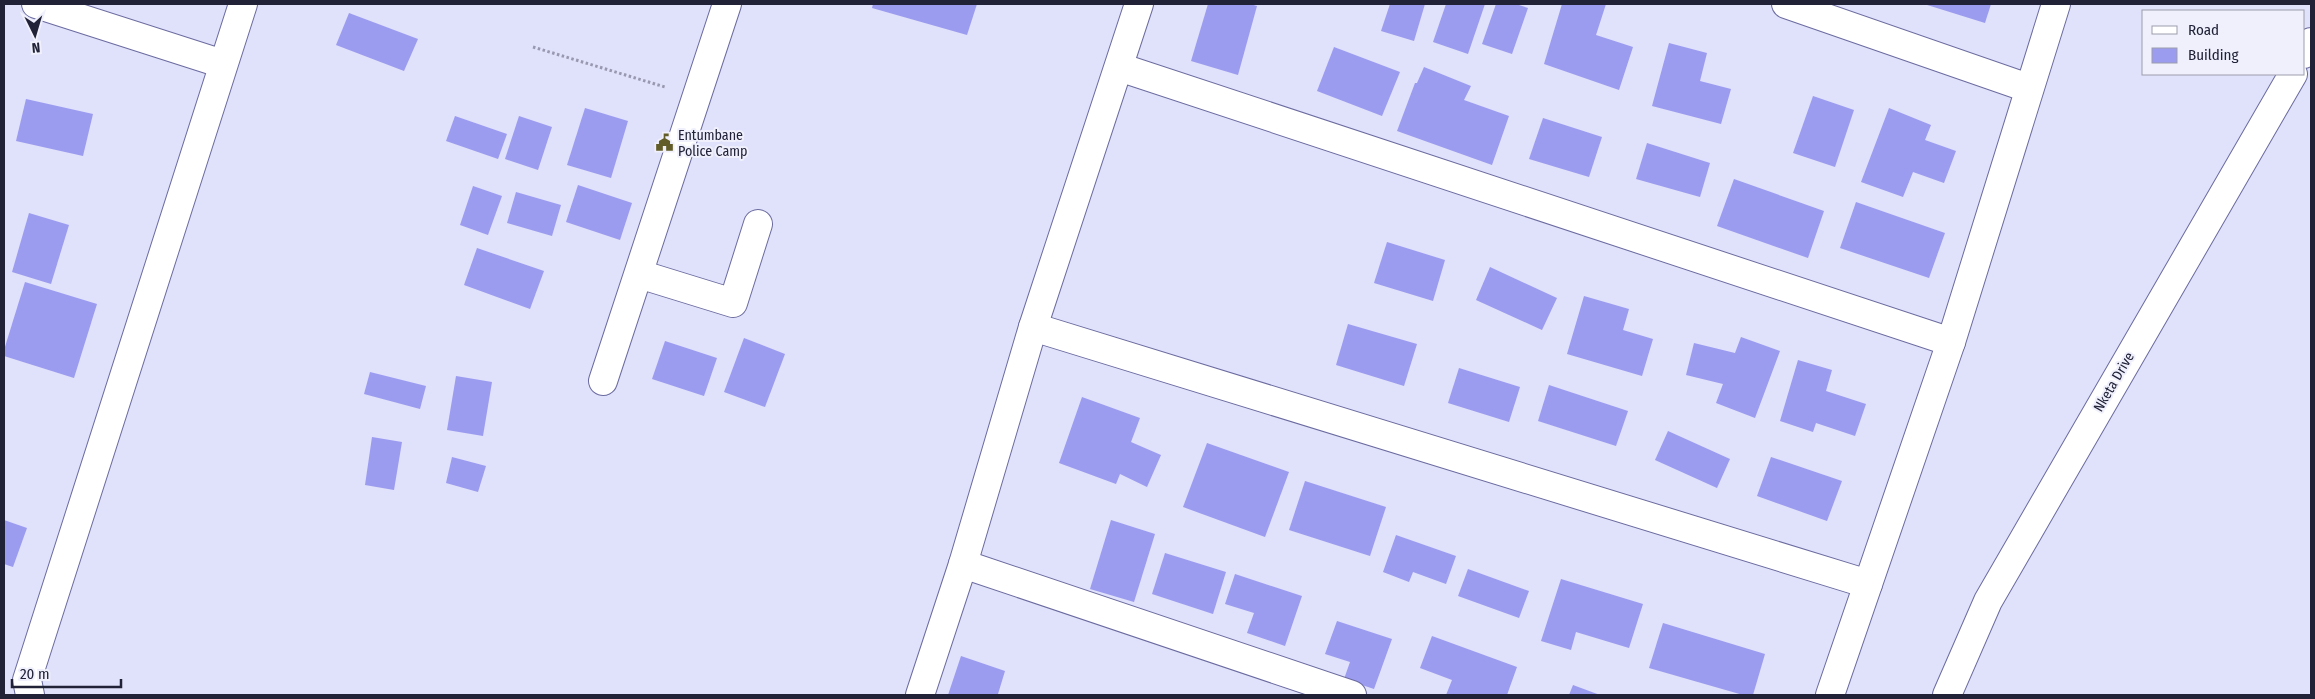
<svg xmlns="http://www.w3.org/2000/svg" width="2315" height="699" viewBox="0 0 2315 699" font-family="'Fira Sans Condensed',sans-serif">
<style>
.building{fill:#9b9bf0}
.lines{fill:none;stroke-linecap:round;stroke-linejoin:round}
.minor-casing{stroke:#6b6ba0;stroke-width:30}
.path{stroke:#9898b0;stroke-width:3;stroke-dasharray:2.5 2.5;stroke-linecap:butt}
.minor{stroke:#fff;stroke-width:28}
.labels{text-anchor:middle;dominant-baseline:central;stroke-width:4;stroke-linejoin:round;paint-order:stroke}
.poi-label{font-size:14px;fill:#212137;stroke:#eff0fc;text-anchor:start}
.street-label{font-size:14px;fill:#212137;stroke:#eff0fc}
</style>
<rect width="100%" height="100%" fill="#e0e1fa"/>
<g class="building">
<polygon points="873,4 977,4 967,35 872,8"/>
<polygon points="1208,4 1250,4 1257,6 1238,75 1191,61"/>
<polygon points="1390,4 1425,4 1414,41 1381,31"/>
<polygon points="1446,4 1485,4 1468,54 1433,42"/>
<polygon points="1496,4 1516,4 1528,8 1512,54 1482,44"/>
<polygon points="1562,4 1606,4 1596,35 1633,47 1619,90 1544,64"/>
<polygon points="1924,4 1991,4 1985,23"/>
<polygon points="349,13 418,39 404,71 336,45"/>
<polygon points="1669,43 1707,53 1700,81 1731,89 1721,124 1652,106"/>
<polygon points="1334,47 1400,72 1382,116 1317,91"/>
<polygon points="1424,67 1471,86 1464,100 1509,116 1492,165 1397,131 1415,83 1417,83"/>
<polygon points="1813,96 1854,110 1835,167 1793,153"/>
<polygon points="26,99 93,114 83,156 16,141"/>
<polygon points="585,108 628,121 611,178 567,165"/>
<polygon points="1889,108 1931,125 1925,140 1956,151 1944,183 1913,172 1903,197 1861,182"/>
<polygon points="455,116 507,134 498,159 446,141"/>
<polygon points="519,116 552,127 538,170 505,159"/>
<polygon points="1543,118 1602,137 1589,177 1529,159"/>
<polygon points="1647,143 1710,163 1700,197 1636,179"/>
<polygon points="1734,179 1824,211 1808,258 1717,226"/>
<polygon points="578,185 632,203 620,240 566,222"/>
<polygon points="473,186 502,196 488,235 460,225"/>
<polygon points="516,192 561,205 552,236 507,223"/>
<polygon points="1856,202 1945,233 1929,278 1840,248"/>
<polygon points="29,213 69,225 51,284 12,272"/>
<polygon points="1387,242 1445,260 1433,301 1374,283"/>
<polygon points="477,248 544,271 530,309 464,285"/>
<polygon points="1490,267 1557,298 1542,330 1476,300"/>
<polygon points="25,282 97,304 74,378 4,356 4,350"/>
<polygon points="1584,296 1629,309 1623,330 1653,339 1642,376 1567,354"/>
<polygon points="1348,324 1417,344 1404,386 1336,365"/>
<polygon points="1741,337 1780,351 1755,418 1716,403 1723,384 1686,375 1694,343 1735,353"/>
<polygon points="744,338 785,354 765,407 724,392"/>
<polygon points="665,341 717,358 704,396 652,379"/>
<polygon points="1798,360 1832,370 1826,391 1866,404 1855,436 1816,423 1813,432 1780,421"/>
<polygon points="1459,368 1520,387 1509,422 1448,403"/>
<polygon points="370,372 426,386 420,409 364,394"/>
<polygon points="456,376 492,382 483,436 447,430"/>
<polygon points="1549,385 1628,411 1616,446 1538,421"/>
<polygon points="1082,397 1140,418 1131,442 1161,455 1147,487 1120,474 1116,484 1059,463"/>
<polygon points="1668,431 1730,459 1717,488 1655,460"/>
<polygon points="372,437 402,442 394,490 365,485"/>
<polygon points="1207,443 1289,472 1265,537 1183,507"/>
<polygon points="452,457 486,466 478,492 446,483"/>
<polygon points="1771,457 1842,481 1827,521 1757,496"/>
<polygon points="1305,481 1386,507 1370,556 1289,530"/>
<polygon points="4,520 27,528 13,567 4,564"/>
<polygon points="1111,520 1155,534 1134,602 1090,589"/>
<polygon points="1396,535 1456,556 1446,584 1413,572 1409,582 1383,572"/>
<polygon points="1165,553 1226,572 1213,614 1152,594"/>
<polygon points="1468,569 1529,591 1519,618 1458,596"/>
<polygon points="1235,574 1302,596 1285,646 1247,633 1254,613 1225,604"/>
<polygon points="1561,579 1643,604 1629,648 1576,632 1571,650 1541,641"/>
<polygon points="1337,621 1392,639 1374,689 1344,679 1350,662 1325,654"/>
<polygon points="1663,623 1765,654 1753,695 1743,695 1649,668"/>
<polygon points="1432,636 1517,667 1507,695 1446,695 1452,680 1420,668"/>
<polygon points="961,656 1005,671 998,694 1001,695 948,695"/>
<polygon points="1573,685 1600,695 1569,695"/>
</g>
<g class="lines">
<defs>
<g id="minor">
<polyline points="36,4 223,64"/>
<polyline points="1786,4 2028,88"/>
<polyline points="2304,54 2311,42"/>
<polyline points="1119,67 1951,342"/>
<polyline points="639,274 733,303 758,224"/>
<polyline points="1033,327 1868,584"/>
<polyline points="603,381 727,4"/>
<polyline points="963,564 1352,695"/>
<polyline points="30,695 27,680 243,4"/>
<polyline points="920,695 963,564 1033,327 1139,4"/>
<polyline points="1830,695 1951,342 2056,4"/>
<polyline points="1947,695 1988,601 2293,74"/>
</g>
</defs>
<use href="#minor" class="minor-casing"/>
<polyline class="path" points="533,47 665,87"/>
<use href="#minor" class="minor"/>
</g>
<defs>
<symbol id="civic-bare" viewBox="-9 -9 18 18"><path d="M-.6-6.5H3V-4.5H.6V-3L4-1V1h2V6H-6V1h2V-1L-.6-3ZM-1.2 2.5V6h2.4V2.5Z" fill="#625c28" stroke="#eff0fc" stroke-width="2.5" paint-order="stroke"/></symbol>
</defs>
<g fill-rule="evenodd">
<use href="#civic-bare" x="652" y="130" width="25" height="25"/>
</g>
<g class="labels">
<g class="poi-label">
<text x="678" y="135">Entumbane<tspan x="678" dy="16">Police Camp</tspan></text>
</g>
<g class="street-label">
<text transform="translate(2114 382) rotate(-60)">Nketa Drive</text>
</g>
</g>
<rect width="2315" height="699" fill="none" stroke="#212137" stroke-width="10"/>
<rect x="2142" y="10" width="162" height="65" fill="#eff0fc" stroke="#9d9dad"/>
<rect x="2152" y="26" width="25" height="8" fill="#ffffff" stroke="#9d9dad"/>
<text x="2188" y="35" font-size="15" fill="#212137">Road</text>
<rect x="2152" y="48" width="25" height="15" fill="#9b9bf0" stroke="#9d9dad"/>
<text x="2188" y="60" font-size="15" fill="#212137">Building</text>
<g transform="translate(35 35) rotate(175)" stroke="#eff0fc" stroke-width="4" paint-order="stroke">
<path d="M0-4L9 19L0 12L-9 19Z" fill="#212137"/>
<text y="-8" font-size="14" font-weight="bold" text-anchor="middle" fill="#212137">N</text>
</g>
<path d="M12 679v8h109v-8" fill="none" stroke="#212137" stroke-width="2.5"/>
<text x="20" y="679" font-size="15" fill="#212137" stroke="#eff0fc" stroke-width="4" paint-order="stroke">20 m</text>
</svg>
